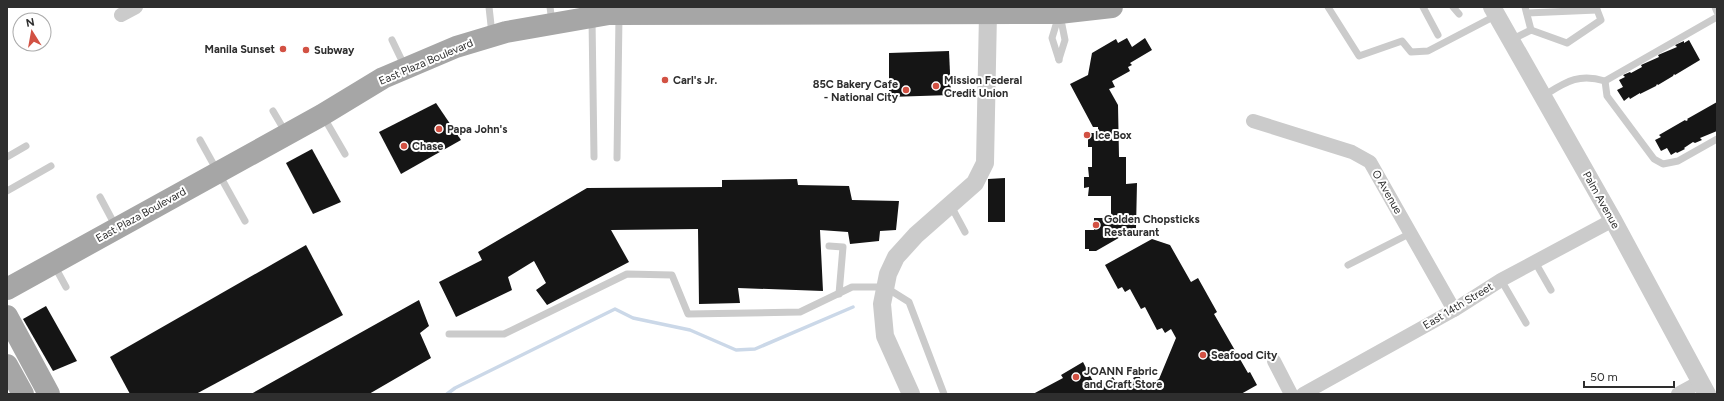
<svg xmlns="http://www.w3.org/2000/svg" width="1724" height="401" viewBox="0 0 1724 401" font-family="Figtree,sans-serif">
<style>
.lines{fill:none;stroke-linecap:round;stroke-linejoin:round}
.stream{stroke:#cbd8e8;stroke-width:3.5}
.building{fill:#151515}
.service{stroke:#cbcbcb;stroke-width:7}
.minor{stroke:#cbcbcb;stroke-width:14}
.tertiary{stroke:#cbcbcb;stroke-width:18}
.primary{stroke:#a6a6a6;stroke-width:22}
.poi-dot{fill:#d25143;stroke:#fff;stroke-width:1.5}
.labels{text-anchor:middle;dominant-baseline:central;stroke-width:4;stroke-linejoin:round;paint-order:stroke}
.poi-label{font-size:11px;font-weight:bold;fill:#2e2e2e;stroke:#fff;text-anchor:start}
.street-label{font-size:11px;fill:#2e2e2e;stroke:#fff}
</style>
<rect width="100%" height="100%" fill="#fff"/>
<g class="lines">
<polyline class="stream" points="447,394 455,388 615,309 633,318 690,330 736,350 755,349 853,307"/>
</g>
<g class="building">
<polygon points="1127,38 1132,47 1145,38 1152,50 1130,63 1132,65 1128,67 1130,71 1112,81 1115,87 1109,89 1118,105 1119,157 1126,157 1126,184 1137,183 1136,228 1096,251 1089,251 1089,249 1085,249 1085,230 1094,230 1094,218 1104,218 1104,215 1111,215 1111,196 1088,196 1089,187 1084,188 1084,177 1089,177 1088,167 1092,167 1092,147 1088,147 1088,137 1084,138 1084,133 1098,133 1098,127 1093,127 1070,84 1088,75 1092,53 1116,39 1118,43"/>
<polygon points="1689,40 1700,60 1675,75 1674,74 1673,76 1658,85 1657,84 1656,86 1640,94 1640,93 1630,99 1629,97 1624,101 1617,90 1623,87 1619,80 1625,77 1623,75 1630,72 1631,73 1642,67 1641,65 1659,57 1658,55 1677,47 1675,45 1684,41 1684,43"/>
<polygon points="949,51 951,95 889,97 889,53"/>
<polygon points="1717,102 1717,131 1700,138 1702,140 1695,143 1693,142 1684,148 1685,149 1677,153 1676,152 1671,155 1667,148 1661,151 1655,140 1661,137 1659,135 1685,120 1686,121 1688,120 1687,119"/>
<polygon points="436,103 461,140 401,174 379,132"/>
<polygon points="312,149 341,202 313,214 286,163"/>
<polygon points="1005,178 1005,222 988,222 988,179"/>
<polygon points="797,179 798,185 849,186 852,200 899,201 896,230 880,231 879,241 850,244 848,232 820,230 823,291 738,288 740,303 699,304 698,229 611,230 629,262 547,305 536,290 546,283 534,261 508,277 512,290 456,317 439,282 482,260 478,252 587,188 722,187 722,180"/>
<polygon points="1152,239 1170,245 1191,282 1198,278 1217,312 1214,314 1248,373 1250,372 1257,385 1241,394 1033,394 1063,378 1061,375 1083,362 1096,387 1113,377 1120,389 1135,381 1133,378 1139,375 1144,387 1159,379 1176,338 1171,329 1165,333 1162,328 1157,330 1145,307 1141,309 1130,289 1125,292 1122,287 1118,289 1105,265"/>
<polygon points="306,245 343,315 196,394 130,394 110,357"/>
<polygon points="419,300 429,326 420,333 431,358 369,394 251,394"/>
<polygon points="46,306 77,361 53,371 23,319"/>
</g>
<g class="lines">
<g class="service">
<polyline points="489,7 492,34"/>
<polyline points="550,7 552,22"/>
<polyline points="1328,7 1359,56 1402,41 1411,52 1428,51 1497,15"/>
<polyline points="1423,7 1438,35"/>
<polyline points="1453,7 1459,14"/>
<polyline points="1525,7 1531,30"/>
<polyline points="1715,7 1717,12"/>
<polyline points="1527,13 1597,10"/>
<polyline points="1059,15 1052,38 1059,60"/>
<polyline points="592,19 594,157"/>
<polyline points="392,40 405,67"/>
<polyline points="1511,40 1531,30 1567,43 1601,20 1596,7"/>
<polyline points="1059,59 1065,40 1060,15"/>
<polyline points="1605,81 1607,96 1654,159 1663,164 1678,161 1717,139"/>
<path d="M1543,96C1566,82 1578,73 1605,81L1717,17"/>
<polyline points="273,111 286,133"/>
<polyline points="323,116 345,154"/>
<polyline points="200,140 245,221"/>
<polyline points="7,157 26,146"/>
<polyline points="617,158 619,16"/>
<polyline points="7,191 51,166"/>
<polyline points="100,197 116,227"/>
<polyline points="951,206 965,232"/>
<polyline points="829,246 843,247 839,294"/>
<polyline points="1535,262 1551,290"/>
<polyline points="54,265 66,287"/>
<polyline points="1348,265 1411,233"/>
<polyline points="1501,280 1526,323"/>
<polyline points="449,334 504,334 627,274 672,275 688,314 800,312 852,287 885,287 909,302 944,394"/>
</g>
<g class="minor">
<polyline points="121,15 136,7"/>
<polyline points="1253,121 1352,152 1370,162 1454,310"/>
<polyline points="1274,361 1291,394"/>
<polyline points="1303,394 1454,310 1501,280 1613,220"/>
<polyline points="1678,394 1700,382"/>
</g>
<g class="tertiary">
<polyline points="1492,7 1613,220 1707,394"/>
<polyline points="911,394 885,336 882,304 888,274 896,257 916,235 975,183 985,163 988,13"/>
</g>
<g class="primary">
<polyline points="7,289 322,115 383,78 456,47 506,32 609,14 1059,13 1112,7"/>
<polyline points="7,316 49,394"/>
<polyline points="7,365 23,394"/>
</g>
</g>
<g class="poi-dot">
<circle cx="283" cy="49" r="4"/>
<circle cx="306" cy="50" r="4"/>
<circle cx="665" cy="80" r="4"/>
<circle cx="936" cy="86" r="4"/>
<circle cx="906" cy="90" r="4"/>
<circle cx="439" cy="129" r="4"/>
<circle cx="1087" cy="135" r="4"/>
<circle cx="404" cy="146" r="4"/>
<circle cx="1096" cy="225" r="4"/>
<circle cx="1203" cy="355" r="4"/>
<circle cx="1076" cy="377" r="4"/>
</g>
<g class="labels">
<g class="poi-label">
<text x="275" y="49" text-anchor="end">Manila Sunset</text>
<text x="314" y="50">Subway</text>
<text x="673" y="80">Carl's Jr.</text>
<text x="944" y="80">Mission Federal<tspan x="944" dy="13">Credit Union</tspan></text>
<text x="898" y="84" text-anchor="end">85C Bakery Cafe<tspan x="898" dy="13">- National City</tspan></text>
<text x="447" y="129">Papa John's</text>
<text x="1095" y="135">Ice Box</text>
<text x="412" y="146">Chase</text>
<text x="1104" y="219">Golden Chopsticks<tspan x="1104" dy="13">Restaurant</tspan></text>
<text x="1211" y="355">Seafood City</text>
<text x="1084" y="371">JOANN Fabric<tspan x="1084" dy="13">and Craft Store</tspan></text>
</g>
<g class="street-label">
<text transform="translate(426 62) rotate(-23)">East Plaza Boulevard</text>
<text transform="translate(1387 192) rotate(60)">O Avenue</text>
<text transform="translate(1601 200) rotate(61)">Palm Avenue</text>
<text transform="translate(141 215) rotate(-29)">East Plaza Boulevard</text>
<text transform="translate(1458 306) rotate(-31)">East 14th Street</text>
</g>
</g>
<rect width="1724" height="401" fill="none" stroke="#2e2e2e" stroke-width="16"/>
<g transform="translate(32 32) rotate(349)"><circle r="19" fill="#ffffff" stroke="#ababab"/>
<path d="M0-3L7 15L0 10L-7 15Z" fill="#d25143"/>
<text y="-6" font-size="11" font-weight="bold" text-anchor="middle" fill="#2e2e2e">N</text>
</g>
<path d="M1584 381v6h90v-6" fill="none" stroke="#2e2e2e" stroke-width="2"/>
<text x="1590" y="381" font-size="12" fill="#2e2e2e" stroke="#ffffff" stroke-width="3" paint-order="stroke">50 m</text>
</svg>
